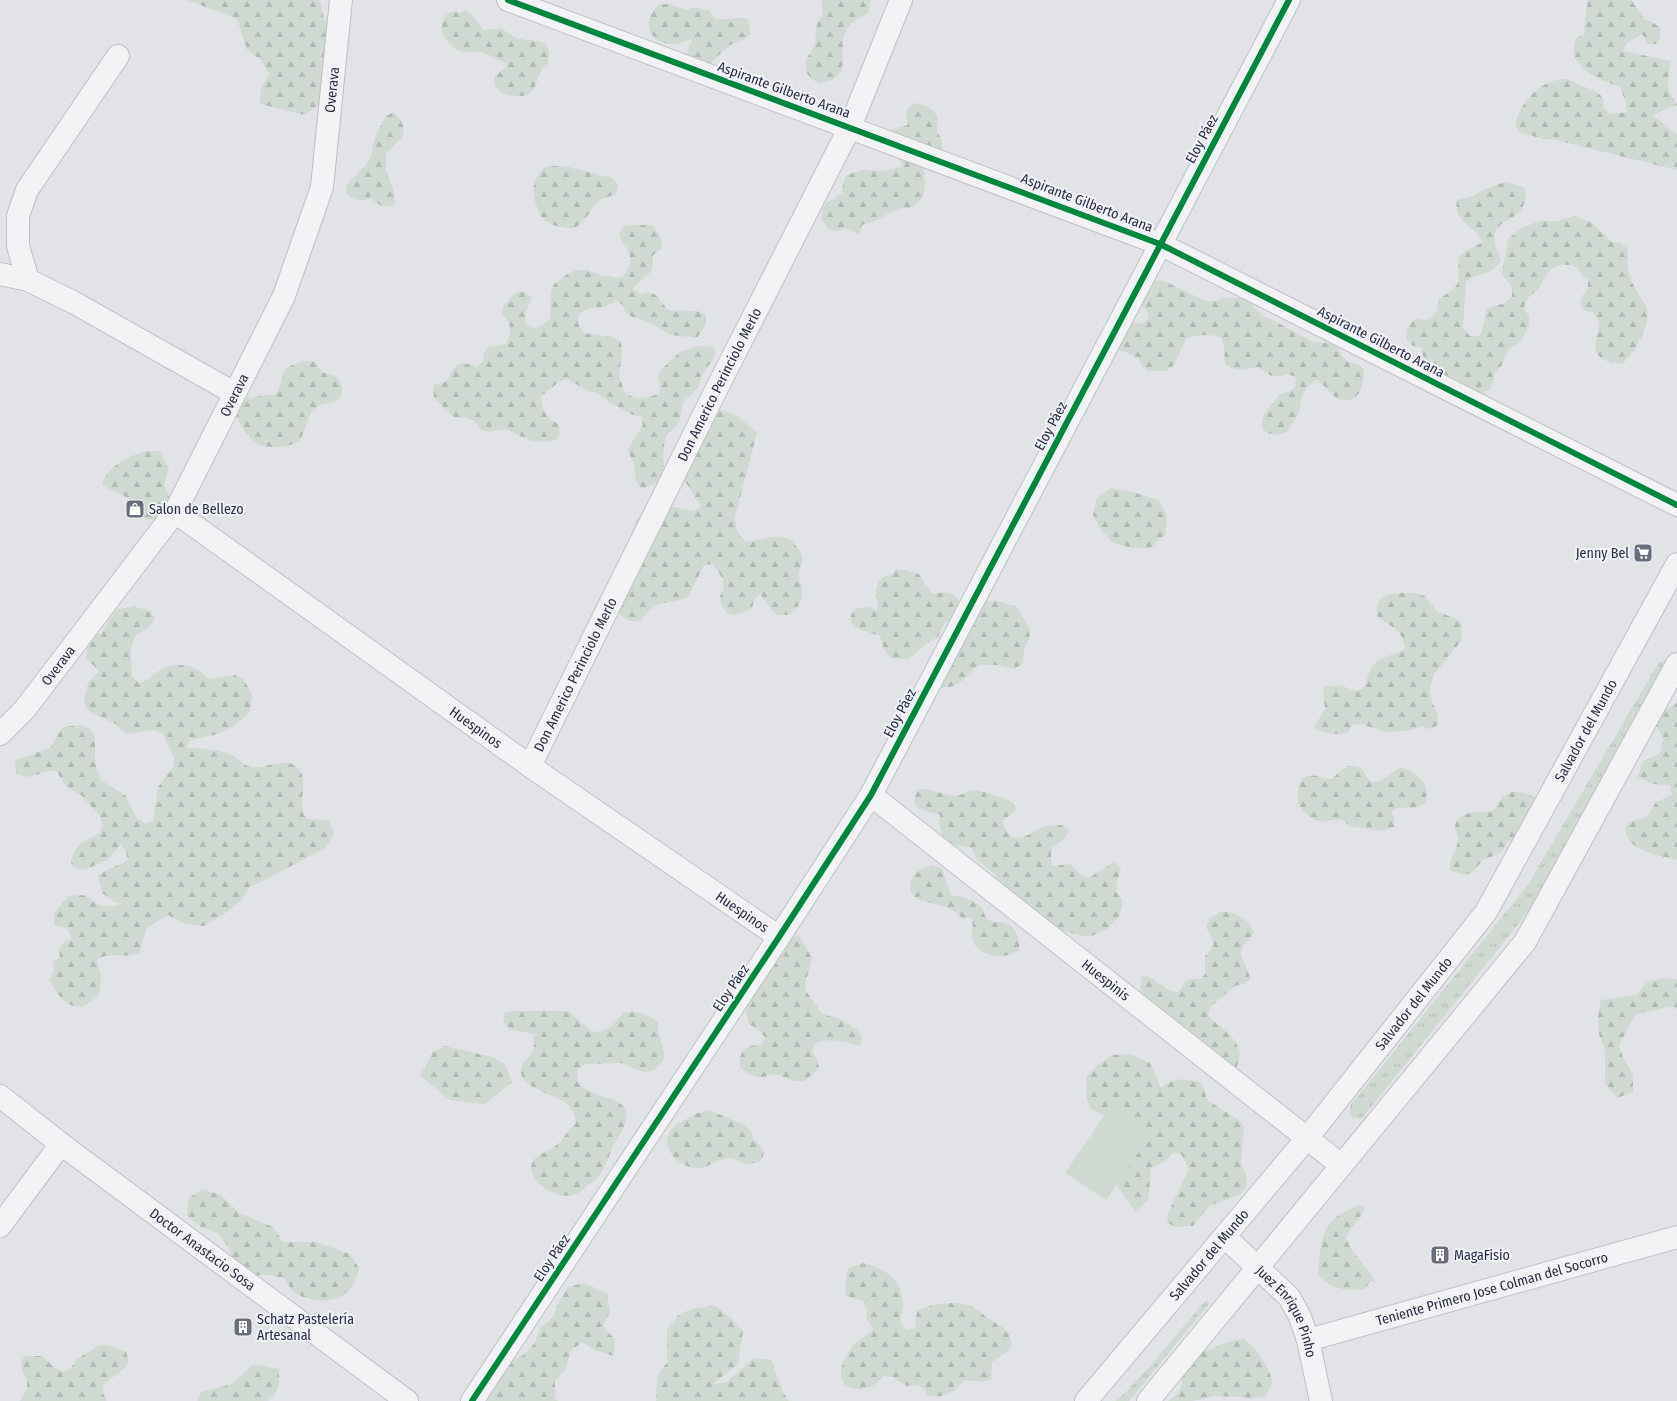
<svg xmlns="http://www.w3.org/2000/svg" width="1677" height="1401" viewBox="0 0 1677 1401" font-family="'Fira Sans Condensed',sans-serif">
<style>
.grass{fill:url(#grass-tufts)}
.forest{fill:url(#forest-firs)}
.pitch{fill:#d1dad2}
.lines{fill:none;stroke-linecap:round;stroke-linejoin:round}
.minor-casing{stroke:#c0c1c5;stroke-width:24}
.minor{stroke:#f2f2f4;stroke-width:22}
.cycleway-casing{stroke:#f0f2f7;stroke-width:8}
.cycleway{stroke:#00873e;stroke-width:6}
.labels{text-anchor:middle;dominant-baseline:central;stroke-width:4;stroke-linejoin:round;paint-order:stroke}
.street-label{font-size:14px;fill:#292e41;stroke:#f0f2f7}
.poi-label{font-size:14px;fill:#292e41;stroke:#f0f2f7;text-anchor:start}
</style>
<defs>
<pattern id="grass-tufts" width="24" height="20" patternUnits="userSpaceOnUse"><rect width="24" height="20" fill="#d1dad2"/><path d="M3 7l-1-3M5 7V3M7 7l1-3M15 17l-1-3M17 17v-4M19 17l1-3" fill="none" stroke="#b3bbb6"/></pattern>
<pattern id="forest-firs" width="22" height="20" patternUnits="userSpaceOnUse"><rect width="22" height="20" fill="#d1dad2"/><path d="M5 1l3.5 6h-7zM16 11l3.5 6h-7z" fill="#b3bbb6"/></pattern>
</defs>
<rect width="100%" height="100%" fill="#e2e3e7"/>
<g class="grass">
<polygon points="1667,660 1542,893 1504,942 1362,1118 1353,1118 1350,1115 1350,1106 1527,886 1659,662"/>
<polygon points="1205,1301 1208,1301 1209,1304 1129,1401 1115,1401 1122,1396 1152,1364"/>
</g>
<g class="forest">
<polygon points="187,0 320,0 324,19 350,44 322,102 305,115 260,104 261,89 269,74 261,60 247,50 237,19"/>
<path d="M821,0H871L868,13C864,16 856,19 852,23C836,41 847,53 841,72C837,76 832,81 825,82C813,85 804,74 806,62C807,55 813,51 815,45C816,40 815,34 816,29C818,17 826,17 821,0Z"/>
<path d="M1588,0H1631L1645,20L1653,22L1660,28V37L1657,44H1648L1642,34L1627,43L1623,51L1671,61L1668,79L1669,90L1677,105L1652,115L1666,125L1671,131L1677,134V170L1551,139C1546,141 1528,134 1520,133L1515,126C1518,104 1541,79 1565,79C1570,79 1577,84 1582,86C1591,89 1597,91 1603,98V107L1610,114L1627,112L1626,103L1620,87C1598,79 1565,67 1576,38L1585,34L1584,25Z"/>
<path d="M660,4H669L686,10L695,7L710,11L714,19C726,21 736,16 748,19L751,34L744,39L728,46L710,64L686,56L692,39C684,42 676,45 668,44C645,39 643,17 660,4Z"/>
<path d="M465,10L472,15L484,30L501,28C506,31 510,35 515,37C532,45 554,33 548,63C532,75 542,99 515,96C505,95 500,93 494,85L495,76L508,65C500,60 489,54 480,52C474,50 468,54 461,52C449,47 435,29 445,17C446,14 450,13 452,11L461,13Z"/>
<path d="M914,103C923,105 934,107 937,117C938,122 936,128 938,133C939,136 942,139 942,142C945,155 933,162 924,169L925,188L923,197L917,204L909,208H901L893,211L878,220L862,225L859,234L845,229L835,231L827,228L822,220V211L826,203L842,193L843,184L846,175L863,170L882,171L902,167L900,159L888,147V139L891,130L908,125L906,117L907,109Z"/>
<path d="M393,112C413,131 402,138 386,154V171L393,188L396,204C385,208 380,207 371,198C361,202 355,201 347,194L346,185L366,165L371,157L374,140L385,117Z"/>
<path d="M547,166H565L612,178L618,185L616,194C611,196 603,198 599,201C591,208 584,225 574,228C570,228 565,228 562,227C557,226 551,225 547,222C541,219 539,213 537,207C531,191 532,177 547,166Z"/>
<path d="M1507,182L1525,188C1529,222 1500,215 1495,234C1493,243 1499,253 1501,261C1489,277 1478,272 1466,282L1463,328L1470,336H1480C1484,328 1484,318 1487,309L1504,303L1512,297V288L1502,273L1508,239L1522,228L1539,221H1558L1574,216L1591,222L1612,242L1621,243L1628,249C1628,258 1627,268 1630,277C1633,288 1641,296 1646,307C1653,322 1634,354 1622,364C1611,363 1595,360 1595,346C1595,337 1602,330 1598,320C1597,318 1594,315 1593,312L1585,311L1580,304L1582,296L1588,289V280L1581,275L1577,267C1565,263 1555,264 1547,275C1543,279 1542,285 1538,289C1530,297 1527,296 1524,309L1529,316V325L1522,340L1508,350L1501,366L1495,372L1491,388L1484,393L1475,396L1460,389L1457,380L1450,376L1442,378L1421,365L1423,357L1422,348L1413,346L1407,340C1406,328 1407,324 1417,318L1426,320C1437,314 1438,311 1438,299L1453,290L1458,283L1459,256L1467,250L1483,242C1474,225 1453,222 1457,200L1474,196L1481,191L1498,184Z"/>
<path d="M634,225H652C659,232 661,238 662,248L652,256C657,275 643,275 633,289L640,294L649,292L656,295L668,310L697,311L706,315V324L697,338L671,335L649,322L632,317L626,313L623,305L616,301C611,304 606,307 601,307C588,309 586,307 578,317L579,326L584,333L612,337L621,342L622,350L619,376L625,393C638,401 644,398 659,394L660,385L658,378L661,370L680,352L696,346L713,347L716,352C713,362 709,364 704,372C700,377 701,384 697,389C693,394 687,397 684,402C680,410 682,418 677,425C673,431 667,432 665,439C660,459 672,484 642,488C632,479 637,476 634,465C632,459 629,455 628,449L643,425L641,417L633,415L611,403L597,393L588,391L567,379L559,382L541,396C542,410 545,417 558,424L560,433L556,440L548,442L531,441L506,429L489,432L480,429L475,422L467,418L454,417L434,398L433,385C439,384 444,383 448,379C450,376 451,372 453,370C459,361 467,363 476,367L483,362L484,353L489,347L506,344C512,332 512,324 502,314L504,305L516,292H525L532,298L525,314V324L534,328L543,325L550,319L551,292L554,284L569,273L577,270H587L604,276L621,278C641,257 624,252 619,233L625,226Z"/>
<path d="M1146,280L1164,281L1206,301H1216L1224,298H1241L1249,302L1263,316L1271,319L1313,342L1331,343L1338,348L1342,356L1349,362L1358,364L1364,369C1364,381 1362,400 1346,400C1343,401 1338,399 1335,397C1328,391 1324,384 1316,380C1309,384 1303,392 1301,400C1300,406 1300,410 1298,415C1295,421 1290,426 1287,432C1277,436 1272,436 1263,430L1262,422L1264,414L1280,394L1288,392L1295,387L1296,377L1288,374C1273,379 1270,376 1257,367C1244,370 1236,372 1225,364L1224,346L1221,338C1209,333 1197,335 1186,339L1174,365L1166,371H1148L1142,366L1138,358L1123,351L1113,349L1125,320L1143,324L1149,317L1147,310L1126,297Z"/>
<path d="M305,361L315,362L323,373C328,373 332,374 337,378C340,380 342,384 342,389C344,407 319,400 312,411C307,420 305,431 300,440C290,448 265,450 255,442C249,437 242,429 239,422C237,418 236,414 237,410C239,406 243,401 245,397C255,399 264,394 274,395C287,384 273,367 305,361Z"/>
<path d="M723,410L739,417L757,433L735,517C735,528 737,534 746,542C760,542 774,532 788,539C792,540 794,544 797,547C809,561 798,565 799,579C799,582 802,585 802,587C805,598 797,611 787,615C784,615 780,615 777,615L771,609L760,594L754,600L752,609L733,615L726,612L721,605L720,596L724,588L723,579L713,564L704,565L688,597C677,602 664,601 654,607C649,611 644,617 640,621C627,622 620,617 614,605L632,539L635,522L641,515L659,507L669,506L694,511L701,506L687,484L680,479L714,412Z"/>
<path d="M148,451H159L169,468L164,485L171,501L157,520C143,520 134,516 133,502C124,493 111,493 102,484C109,465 129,455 148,451Z"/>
<polygon points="1111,488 1129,491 1159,500 1167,516 1165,535 1150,548 1132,548 1113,543 1101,530 1093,515 1096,499"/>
<path d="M896,570H905L919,574L931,593L935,594C946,591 957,592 961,605L970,602L998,601L1017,607L1030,630L1029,639L1025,647L1022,664L1015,669L997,665H979C963,677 963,686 942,688L936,681L960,642L967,638V629L959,614L944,624L938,637L926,644L909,659H891L883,648L880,636C869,632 838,627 856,608L869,607L877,611C879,604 876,599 876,592C876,583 883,574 892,575Z"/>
<path d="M1398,593H1415L1425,596L1436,611L1454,618L1462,623L1461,641L1434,674L1430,690L1431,700L1438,715V725L1430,729L1422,727L1405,731L1388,732L1379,730L1361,724L1352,725L1348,733C1335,734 1325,735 1314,727L1325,709L1323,687L1339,685L1356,691L1364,688C1369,673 1371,660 1388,656C1395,653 1399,654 1405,648C1402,627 1390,628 1377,616C1375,599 1383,595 1398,593Z"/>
<path d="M133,606L150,611L155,618C150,630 145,628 137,635C128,644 132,664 132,676L139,683C149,680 151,676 160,670C168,664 188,664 196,669C201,671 205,676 209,679L235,675L244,680L252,694L250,712C227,734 220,734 190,740L186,748C195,747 222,750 231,755C239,759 243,766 252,767C266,769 288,755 299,769C308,781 299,799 303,812C303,814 306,817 308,819L329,820L334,834L325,848L259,883L250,886L241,901L227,912L204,926L185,924L168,915L147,928L139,953C125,959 109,951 97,960L101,977L99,995C95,998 89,1004 84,1006C67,1011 55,991 49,979L54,971L53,962L60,957L59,949L64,942L72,939C69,928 64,926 54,926V913L68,896L84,895L99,905L116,907L123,903L115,902L102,893L98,876C107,867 119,867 128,860L126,852L120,845L109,859L85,870L77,869L71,863C73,845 85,840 100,833L102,825L100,816L81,795L66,786L56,771C39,769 33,783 16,773L15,760L50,748L63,727L82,725L90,729L95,736V763L101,780L125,795L137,818L145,823L153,821L158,787L174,766V758L163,734L155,730L129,734L121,730L116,724L92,713L86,708L84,700L88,683L99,671L87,659L86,639L102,633L115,610Z"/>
<path d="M1677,703V860C1658,855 1629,852 1625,830L1629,822L1647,817L1656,802L1672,795L1670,785L1652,784L1638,777L1643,761L1660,753L1663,738L1655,724L1665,710Z"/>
<path d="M1349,766C1371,766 1359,776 1373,782C1394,782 1395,752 1421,780C1428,787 1428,794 1425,803C1414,812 1405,804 1393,810L1392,814L1394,817V827L1382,831L1353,827L1340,819L1322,822L1313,819L1304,812L1298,803V789L1301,779C1315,771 1320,779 1332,779L1341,770Z"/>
<path d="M921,789C933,789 943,795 955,796C961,796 966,791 972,790C977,789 1010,799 1013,803C1015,805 1016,809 1016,811L1002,821C1005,833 1013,842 1026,836C1032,834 1036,829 1043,827C1049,825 1055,825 1061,825L1069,830L1065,838L1052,848L1051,857L1052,866L1070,864C1077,869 1080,875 1089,878L1113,862L1121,867L1117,883L1116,892L1122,899V907L1119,916L1107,929L1089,937L1061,931L1002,891L996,875L976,859L972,848C947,844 939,843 940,815L919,809L915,805C915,797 914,793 921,789Z"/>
<path d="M1512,792C1521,792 1531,792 1536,800L1520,837L1508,842L1501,853L1483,860L1472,873L1464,875L1451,871C1448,860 1456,852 1458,841C1459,836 1454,831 1455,826C1458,809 1481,813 1493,811L1503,796Z"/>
<path d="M933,866L942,868L951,895C962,897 975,899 982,909C985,914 985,918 991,921C994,923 997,922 1000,922C1015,924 1020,936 1019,950C1007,960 980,958 973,941C970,932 975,928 971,917L963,919C957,913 951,909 942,906C929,901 906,903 911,881C914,870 924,868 933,866Z"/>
<path d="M1223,911C1237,913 1249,919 1254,932L1250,939L1243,945L1241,955L1251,979L1244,984L1235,986L1210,1007L1208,1016C1228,1034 1252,1046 1232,1075L1208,1071L1193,1064L1181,1051L1142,997L1140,992L1141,978L1144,975C1156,978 1166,993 1178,992L1187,980L1202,978L1205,974V956L1213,947L1214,943L1206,927L1209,918Z"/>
<path d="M799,936L812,958L808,974L805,982L806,991L822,1014L840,1019L856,1029L862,1037L860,1046C845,1042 831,1037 816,1043L812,1051L817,1059L819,1068L805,1081C789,1082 787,1077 774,1074C770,1074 767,1077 762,1077C753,1078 746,1073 740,1067C739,1052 744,1045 760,1045L766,1039L761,1032L748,1023L746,1005L757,978L772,968L790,938Z"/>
<polygon points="1664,978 1677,979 1677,1009 1670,1007 1636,1014 1619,1045 1624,1060 1633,1074 1633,1092 1617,1098 1605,1084 1605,1050 1599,1034 1598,1017 1601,1000 1636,995 1647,982"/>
<path d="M514,1011H568L593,1032C610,1031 613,1025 623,1013C636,1010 648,1014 658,1022V1031L665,1056L661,1064L654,1070L645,1072L638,1070L621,1063L585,1064L578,1069L577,1078L580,1086C586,1089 593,1093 599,1095C617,1101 632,1103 624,1127C622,1133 617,1137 615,1142C609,1155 605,1170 596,1180C594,1182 590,1183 588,1185C584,1188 581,1192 576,1194C561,1202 525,1183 532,1163C535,1155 547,1152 554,1147C563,1141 567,1130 576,1123C574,1096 549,1099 530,1085C526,1082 522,1079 521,1073C519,1064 528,1059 532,1052C535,1047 534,1040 533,1034L508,1029L503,1020L505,1013Z"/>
<polygon points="445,1046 492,1057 505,1064 512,1082 485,1104 450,1100 420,1076 433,1052"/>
<path d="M1129,1054L1150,1063L1161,1088C1173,1076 1188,1079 1202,1083L1207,1100L1239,1120L1244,1127L1241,1162L1247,1179L1246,1187L1241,1194L1209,1206L1193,1226L1175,1227L1168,1223L1167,1215L1189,1169L1181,1154L1173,1153L1167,1160L1151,1168L1148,1201L1135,1211L1116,1184L1111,1120L1090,1108L1086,1097L1087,1076L1098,1065L1112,1055Z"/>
<path d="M709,1110L744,1125L751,1131L753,1139L760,1145L764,1153L761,1161C756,1163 748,1165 743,1163C738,1161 735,1158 729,1158C717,1158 707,1170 694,1168C675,1165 657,1143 674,1126C676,1124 679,1123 682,1122C691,1116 698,1112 709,1110Z"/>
<path d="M202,1189L221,1195L239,1213L273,1227L283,1242H317L350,1254L359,1268C358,1273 356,1279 354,1283C343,1305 314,1304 295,1293C291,1290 287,1283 284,1278L267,1275H249L235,1264L229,1248L218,1233L201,1227L187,1216L188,1199Z"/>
<path d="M1358,1205L1365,1207C1362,1220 1350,1225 1346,1238C1352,1255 1367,1266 1375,1281L1369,1282L1366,1289C1349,1292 1329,1289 1318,1274C1320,1257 1319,1237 1331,1222C1337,1214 1349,1210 1358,1205Z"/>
<path d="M864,1263C882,1269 898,1275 902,1296C902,1299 904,1305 903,1308C900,1319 897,1321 907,1330L915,1328L917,1311C933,1303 960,1299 977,1309C981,1312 984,1316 989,1319C1002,1327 1010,1329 1012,1346L1006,1352L992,1362L991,1379L983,1382L965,1380C952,1393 947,1398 928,1396L924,1388L916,1385L907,1386L893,1377L884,1376C873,1389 861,1392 845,1386L841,1377V1369L844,1360L853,1345L874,1329C867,1322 865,1317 867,1308L863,1301L854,1299L846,1295L845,1287L848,1268Z"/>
<polygon points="584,1283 607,1293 610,1311 603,1327 615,1339 614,1356 596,1351 582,1342 570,1352 566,1369 555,1382 555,1399 558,1401 483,1401 506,1362 522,1356 534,1344 540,1328 553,1317 559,1301 568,1287"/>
<polygon points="715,1306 731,1318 743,1331 738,1364 712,1385 728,1381 754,1358 771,1360 783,1392 789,1401 656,1401 657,1377 667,1362 667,1329 679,1314 695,1308"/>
<path d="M1244,1339C1259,1351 1266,1364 1273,1381L1266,1396L1250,1399L1240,1397L1214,1396L1193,1401H1168L1179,1392L1182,1384V1375L1199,1354L1227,1342Z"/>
<path d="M99,1345H108L126,1352L129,1361L125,1368L104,1384L103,1393L107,1401H20C22,1396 27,1392 27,1387C29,1372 16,1374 24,1356H42L55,1368L64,1372L71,1368L76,1360Z"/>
<path d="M253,1364L279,1369C279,1385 281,1390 268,1401H197L201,1392L232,1384Z"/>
</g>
<polygon class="pitch" points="1112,1104 1153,1131 1106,1200 1065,1173"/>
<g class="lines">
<defs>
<g id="minor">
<polyline points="508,0 1160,244 1677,505"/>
<polyline points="0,274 28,280 73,302 234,393"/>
<polyline points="28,280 18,246 18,216 27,190 118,56"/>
<path id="s1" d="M175,512L530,766L779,937"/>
<path id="s2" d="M0,734L25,709L175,512L284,296L322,187L341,0"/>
<path id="s3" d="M530,766L716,390L850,127L901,0"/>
<path id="s4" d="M871,795L1341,1165"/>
<path id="s5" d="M0,1096L61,1144L407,1401"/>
<polyline points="0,1226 61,1144"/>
<path id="s6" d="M1225,1237L1289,1297L1300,1317L1308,1340L1321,1401"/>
<path id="s7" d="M1308,1340L1677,1237"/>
<polyline points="472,1401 779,937 871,795 1289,0"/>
<path id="s8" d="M1086,1401L1308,1137L1486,912L1677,564"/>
<polyline points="1148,1401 1525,942 1677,664"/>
</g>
</defs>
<use href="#minor" class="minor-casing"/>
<use href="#minor" class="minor"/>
<defs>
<g id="cycleway">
<polyline points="508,0 1160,244 1677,505"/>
<polyline points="472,1401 779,937 871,795 1289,0"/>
</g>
</defs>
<use href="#cycleway" class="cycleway-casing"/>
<use href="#cycleway" class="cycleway"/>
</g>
<defs>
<symbol id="shop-square" viewBox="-11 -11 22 22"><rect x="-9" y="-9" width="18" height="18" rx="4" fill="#6a6d7b" stroke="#f0f2f7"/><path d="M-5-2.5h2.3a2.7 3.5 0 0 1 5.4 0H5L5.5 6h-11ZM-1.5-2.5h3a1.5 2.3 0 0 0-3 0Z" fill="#fff"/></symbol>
<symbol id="supermarket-square" viewBox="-11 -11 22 22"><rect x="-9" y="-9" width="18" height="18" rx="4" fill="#6a6d7b" stroke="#f0f2f7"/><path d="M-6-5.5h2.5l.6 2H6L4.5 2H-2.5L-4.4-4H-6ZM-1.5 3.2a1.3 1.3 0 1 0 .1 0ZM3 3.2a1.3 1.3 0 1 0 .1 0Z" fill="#fff"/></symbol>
<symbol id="building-square" viewBox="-11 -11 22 22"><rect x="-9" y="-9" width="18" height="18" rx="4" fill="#6a6d7b" stroke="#f0f2f7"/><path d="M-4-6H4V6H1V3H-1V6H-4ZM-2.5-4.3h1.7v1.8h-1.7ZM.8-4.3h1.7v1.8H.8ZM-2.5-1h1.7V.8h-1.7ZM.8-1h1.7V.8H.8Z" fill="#fff"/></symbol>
</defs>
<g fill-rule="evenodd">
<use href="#shop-square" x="124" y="498" width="22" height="22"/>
<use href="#supermarket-square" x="1632" y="542" width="22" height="22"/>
<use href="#building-square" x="1429" y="1244" width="22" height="22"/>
<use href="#building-square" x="232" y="1316" width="22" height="22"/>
</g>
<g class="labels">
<g class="street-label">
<text stroke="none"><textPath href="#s2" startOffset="738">Overava</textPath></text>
<text transform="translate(784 90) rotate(20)">Aspirante Gilberto Arana</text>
<text transform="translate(1202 139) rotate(-62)">Eloy Páez</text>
<text transform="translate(1087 203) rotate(21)">Aspirante Gilberto Arana</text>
<text transform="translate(1381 342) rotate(27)">Aspirante Gilberto Arana</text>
<text stroke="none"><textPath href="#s3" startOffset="426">Don Americo Perinciolo Merlo</textPath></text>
<text stroke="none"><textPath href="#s2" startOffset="414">Overava</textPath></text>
<text transform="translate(1051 426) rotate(-62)">Eloy Páez</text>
<text stroke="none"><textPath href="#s2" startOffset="90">Overava</textPath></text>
<text stroke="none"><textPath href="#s3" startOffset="102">Don Americo Perinciolo Merlo</textPath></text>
<text transform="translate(900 713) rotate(-62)">Eloy Páez</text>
<text stroke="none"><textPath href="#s1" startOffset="370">Huespinos</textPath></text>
<text stroke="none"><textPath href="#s8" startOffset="839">Salvador del Mundo</textPath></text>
<text stroke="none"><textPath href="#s1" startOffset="694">Huespinos</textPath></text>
<text stroke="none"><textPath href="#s4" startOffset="299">Huespinis</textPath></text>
<text transform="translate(731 988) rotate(-56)">Eloy Páez</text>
<text stroke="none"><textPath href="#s8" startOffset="515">Salvador del Mundo</textPath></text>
<text stroke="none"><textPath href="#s5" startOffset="254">Doctor Anastacio Sosa</textPath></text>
<text stroke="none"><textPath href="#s8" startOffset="191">Salvador del Mundo</textPath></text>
<text transform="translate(552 1258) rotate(-56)">Eloy Páez</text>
<text stroke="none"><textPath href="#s7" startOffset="191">Teniente Primero Jose Colman del Socorro</textPath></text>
<text stroke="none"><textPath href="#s6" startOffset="99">Juez Enrique Pinho</textPath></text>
</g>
<g class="poi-label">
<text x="149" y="509">Salon de Bellezo</text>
<text x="1629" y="553" text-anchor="end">Jenny Bel</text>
<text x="1454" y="1255">MagaFisio</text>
<text x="257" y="1319">Schatz Pastelería<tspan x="257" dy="16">Artesanal</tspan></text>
</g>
</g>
</svg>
